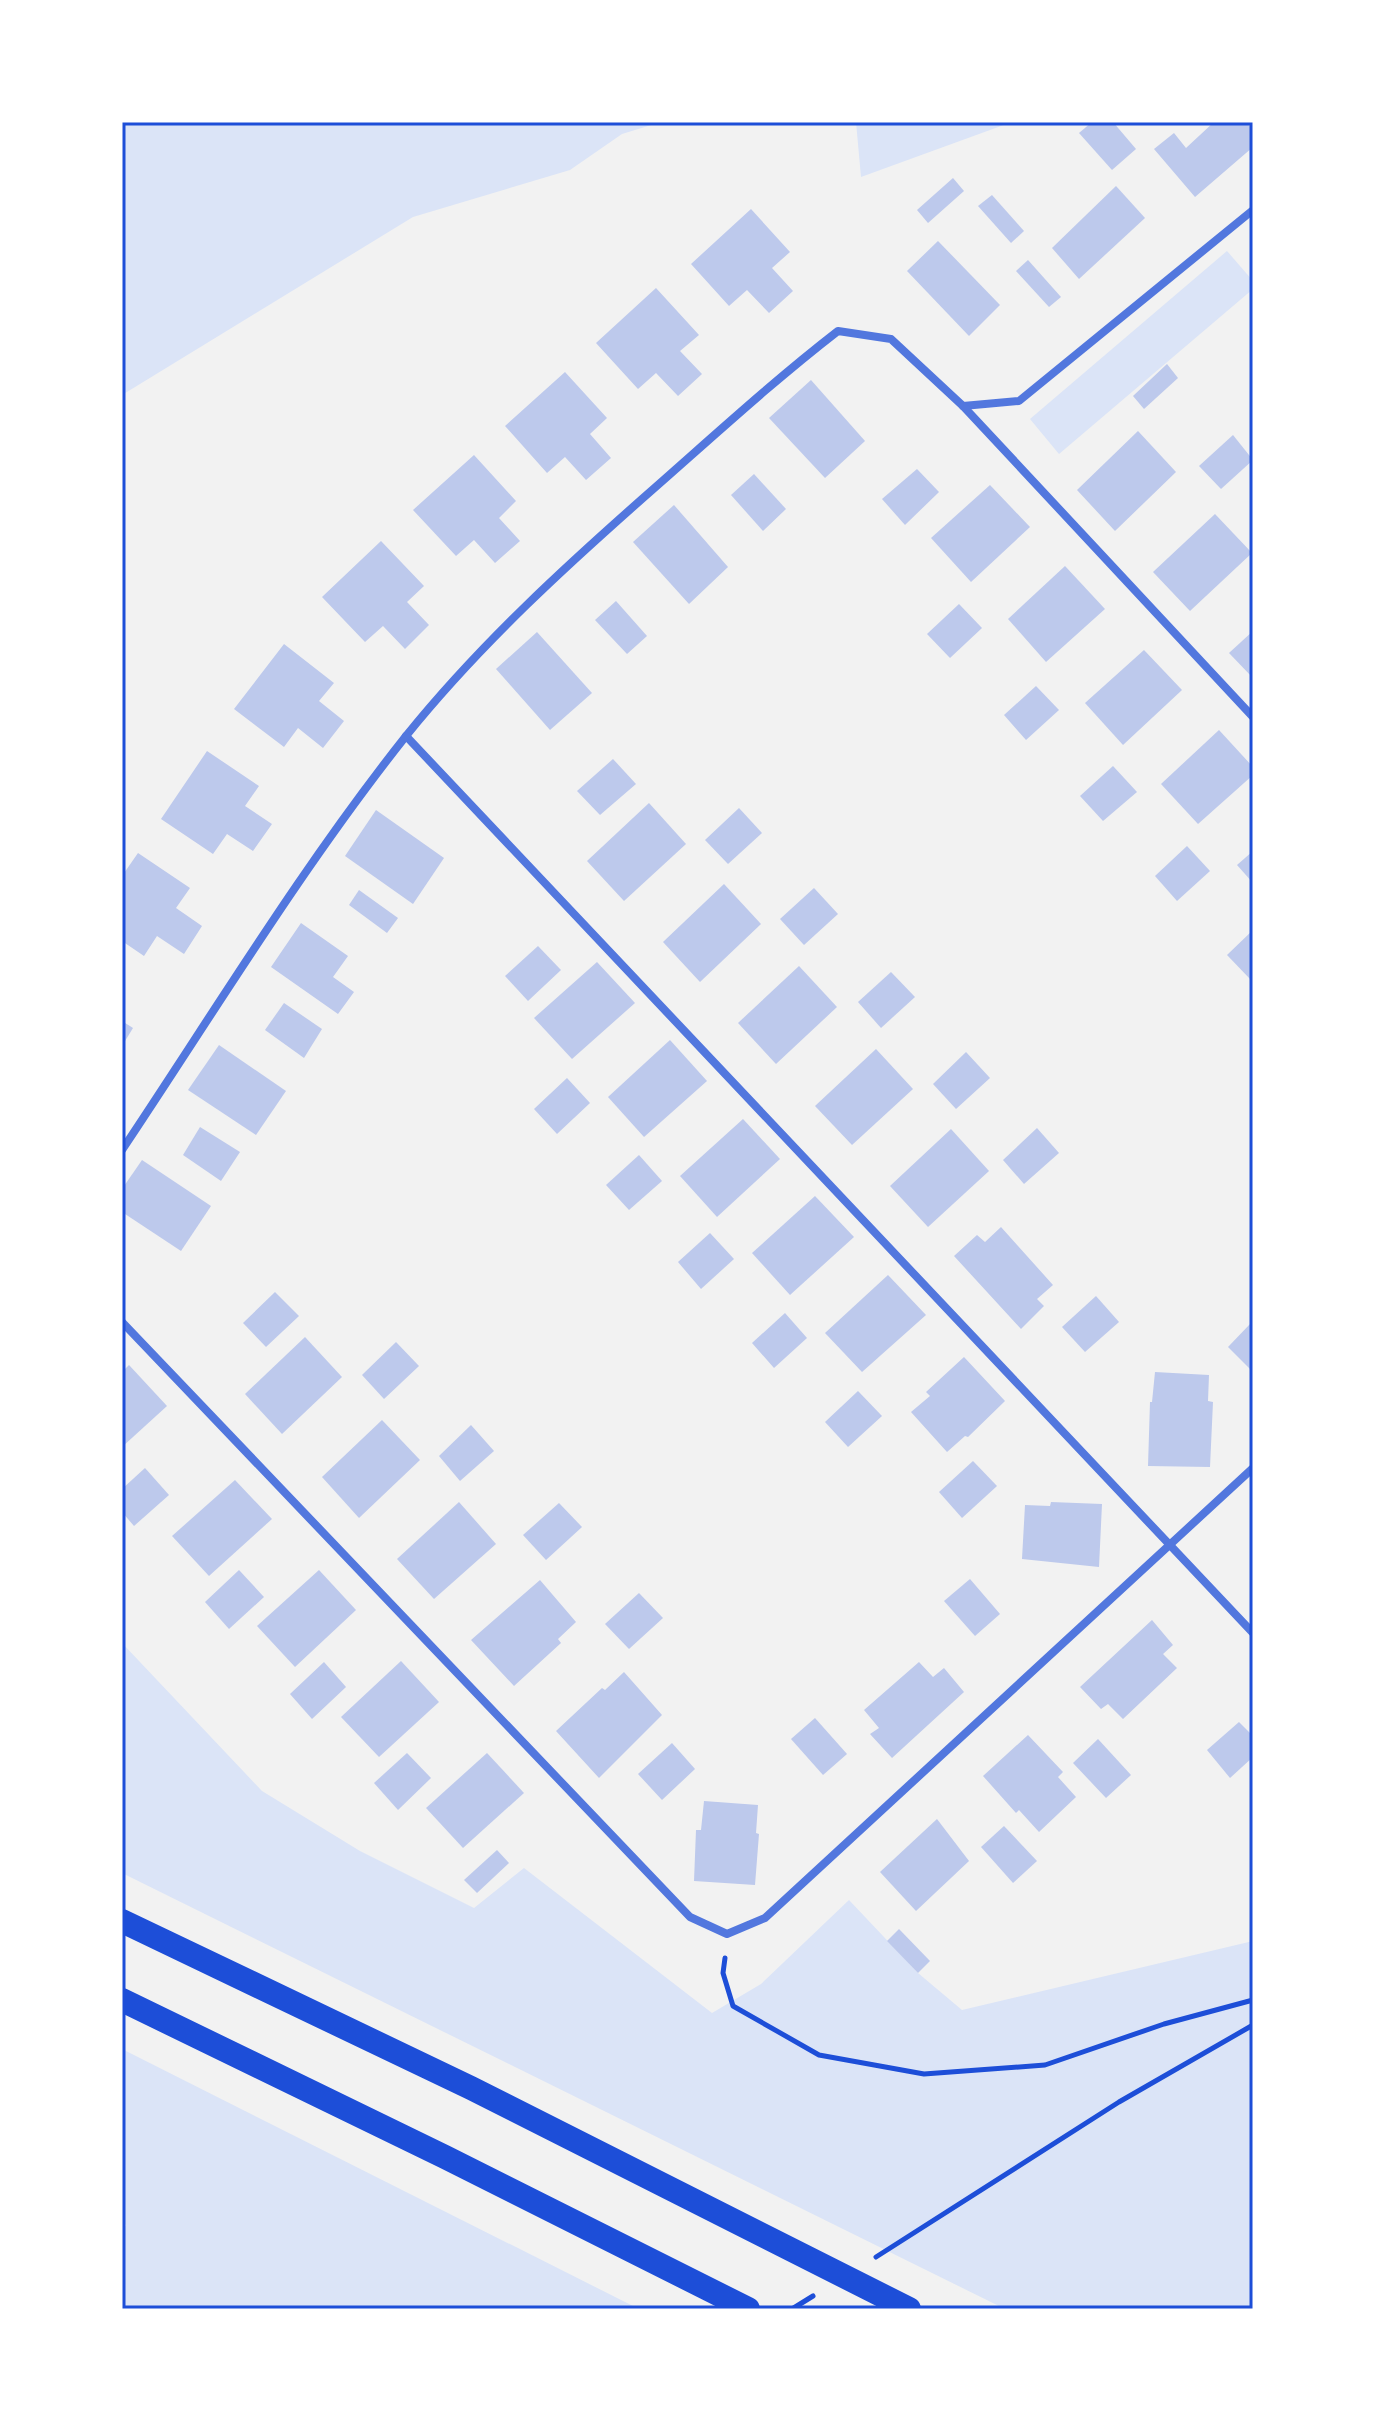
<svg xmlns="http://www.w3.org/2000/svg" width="1375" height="2431" viewBox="0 0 1375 2431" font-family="'Space Grotesk',sans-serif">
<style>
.green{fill:#dbe4f7}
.building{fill:#bdc9ec}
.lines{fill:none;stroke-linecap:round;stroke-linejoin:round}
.path{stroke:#1d4ed8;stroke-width:5}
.minor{stroke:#5277de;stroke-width:8}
.motorway{stroke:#1d4ed8;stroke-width:24}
.neatline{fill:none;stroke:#1d4ed8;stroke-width:3}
</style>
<rect width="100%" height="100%" fill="#f2f2f2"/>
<g class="green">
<polygon points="122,122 661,122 622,134 570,170 413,217 122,395"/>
<polygon points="856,122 1012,122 861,177"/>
<polygon points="1227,251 1253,281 1253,289 1059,454 1030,419"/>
<polygon points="122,1643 262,1791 360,1851 474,1908 524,1868 712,2013 761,1984 849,1900 918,1973 962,2010 1253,1941 1253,2309 1005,2309 122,1873"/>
<polygon points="122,2049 639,2309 122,2309 122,2231 126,2225 122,2223"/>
</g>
<g class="building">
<polygon points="1092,122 1113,122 1136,149 1112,170 1079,133"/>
<polygon points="1214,122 1246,122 1253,130 1253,147 1195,197 1154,149 1174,133 1186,148"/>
<polygon points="953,178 964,191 928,223 917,210"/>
<polygon points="1116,186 1145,218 1079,279 1052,248"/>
<polygon points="992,195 1024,231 1011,243 978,206"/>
<polygon points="751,209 790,252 772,268 793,291 769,313 747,290 729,306 691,264"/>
<polygon points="938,241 1000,305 969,336 907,271"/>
<polygon points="1028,260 1061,297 1049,307 1016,271"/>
<polygon points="656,288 699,335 680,351 702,374 678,396 656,373 638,389 596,343"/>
<polygon points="1167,364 1178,378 1144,409 1133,396"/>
<polygon points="565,372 607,418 590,434 611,458 586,480 565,457 547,473 505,426"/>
<polygon points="811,380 865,441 825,478 769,418"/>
<polygon points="1138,431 1176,472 1115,531 1077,490"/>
<polygon points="1233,435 1253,460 1221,489 1199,466"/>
<polygon points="474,455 516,501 499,518 520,541 495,563 474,540 456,556 413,510"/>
<polygon points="917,469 939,492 905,525 882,499"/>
<polygon points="754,474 786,509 763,531 731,495"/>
<polygon points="990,485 1030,527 971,582 931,538"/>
<polygon points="674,505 728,567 689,604 633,542"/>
<polygon points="1215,514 1252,553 1190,611 1153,572"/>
<polygon points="381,541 424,586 407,602 429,625 405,649 383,626 365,642 322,597"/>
<polygon points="1065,566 1105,609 1046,662 1008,619"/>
<polygon points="616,601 647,636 627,654 595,620"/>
<polygon points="959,604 982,628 950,658 927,634"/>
<polygon points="1253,631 1253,678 1229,653"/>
<polygon points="537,632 592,693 550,730 496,669"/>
<polygon points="284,644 334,683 319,701 344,721 323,748 298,728 284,747 234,709"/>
<polygon points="1144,650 1182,690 1123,745 1085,703"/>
<polygon points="1036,686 1059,710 1026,740 1004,715"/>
<polygon points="1219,730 1253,767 1253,775 1198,824 1161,784"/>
<polygon points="207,751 259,786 245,806 272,824 253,851 227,834 213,854 161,819"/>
<polygon points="613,759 636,784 600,815 577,791"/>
<polygon points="1113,766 1137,792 1103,821 1080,796"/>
<polygon points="649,803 686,844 624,901 587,861"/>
<polygon points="739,808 762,833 728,864 705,840"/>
<polygon points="376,810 444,858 413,904 345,856"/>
<polygon points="1187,846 1210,871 1177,901 1155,876"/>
<polygon points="1253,851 1253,883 1237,865"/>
<polygon points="138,853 190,888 176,908 202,926 184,954 157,936 144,956 122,941 122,876"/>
<polygon points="724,884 761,924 700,982 663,942"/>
<polygon points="814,888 838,914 804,945 780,919"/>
<polygon points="359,890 398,918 387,933 349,905"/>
<polygon points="301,923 348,956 333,977 354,992 338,1014 271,967"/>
<polygon points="1253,930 1253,978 1251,980 1227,955"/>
<polygon points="538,946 561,970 528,1001 505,976"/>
<polygon points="597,962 635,1003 572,1059 534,1018"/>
<polygon points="799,966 837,1007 776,1064 738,1023"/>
<polygon points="891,972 915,997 881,1028 858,1002"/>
<polygon points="284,1003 322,1029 304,1058 265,1030"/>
<polygon points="122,1021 133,1028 122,1046"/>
<polygon points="670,1040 707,1081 644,1137 608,1097"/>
<polygon points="219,1045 286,1091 256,1135 188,1090"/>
<polygon points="876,1049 913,1089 852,1145 815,1106"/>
<polygon points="966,1052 990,1078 956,1109 933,1084"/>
<polygon points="567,1078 590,1103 557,1134 534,1109"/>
<polygon points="743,1119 780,1159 717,1217 680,1176"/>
<polygon points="200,1127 240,1152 221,1181 183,1155"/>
<polygon points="1037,1128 1059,1153 1024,1184 1003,1160"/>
<polygon points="951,1129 989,1171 928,1227 890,1186"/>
<polygon points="639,1155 662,1181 629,1210 606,1185"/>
<polygon points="142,1160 211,1206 181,1251 122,1212 122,1189"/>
<polygon points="815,1196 854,1237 790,1295 752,1253"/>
<polygon points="1001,1227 1053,1285 1037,1299 1044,1306 1021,1329 954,1256 977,1235 985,1242"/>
<polygon points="710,1233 734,1259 701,1289 678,1262"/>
<polygon points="888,1275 926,1315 862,1372 825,1333"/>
<polygon points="275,1292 299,1316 266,1347 243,1323"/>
<polygon points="1096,1296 1119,1322 1085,1352 1062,1327"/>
<polygon points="785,1313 807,1338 774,1368 752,1343"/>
<polygon points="1251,1323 1253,1325 1253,1372 1228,1347"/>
<polygon points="305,1337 342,1377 282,1434 245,1394"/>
<polygon points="396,1342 419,1366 384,1399 362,1375"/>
<polygon points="964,1357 1005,1401 968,1437 965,1436 947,1452 911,1412 930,1396 926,1392"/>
<polygon points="129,1365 167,1406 122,1447 122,1372"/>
<polygon points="1155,1372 1209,1375 1208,1401 1213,1402 1210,1467 1148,1466 1150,1402 1152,1402"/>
<polygon points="858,1391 882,1416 848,1447 825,1422"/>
<polygon points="382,1420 420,1460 359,1518 322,1477"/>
<polygon points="471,1425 494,1451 460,1481 439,1456"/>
<polygon points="973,1461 997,1486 962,1518 939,1492"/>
<polygon points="145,1468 169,1495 134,1526 122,1512 122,1489"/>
<polygon points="235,1480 272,1519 209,1576 172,1536"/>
<polygon points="459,1502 496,1544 434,1599 397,1559"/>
<polygon points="1051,1502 1102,1504 1099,1567 1022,1559 1025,1505 1050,1506"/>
<polygon points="559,1503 582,1527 546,1560 523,1535"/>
<polygon points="239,1570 264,1597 229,1629 205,1602"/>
<polygon points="319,1570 356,1610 295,1667 257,1626"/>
<polygon points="970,1579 1000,1614 975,1636 944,1601"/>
<polygon points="540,1580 576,1622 558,1639 561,1643 514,1686 471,1640"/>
<polygon points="639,1593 663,1618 629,1649 605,1624"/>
<polygon points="1152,1620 1173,1645 1163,1654 1177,1668 1123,1719 1108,1704 1101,1709 1080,1687"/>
<polygon points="401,1661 439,1702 379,1757 341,1717"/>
<polygon points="324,1662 346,1687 312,1719 290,1694"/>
<polygon points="919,1662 933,1677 944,1668 964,1692 892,1758 870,1734 879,1728 864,1710"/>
<polygon points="624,1672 662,1715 599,1778 556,1731 602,1688 605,1690"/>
<polygon points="815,1718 847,1754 823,1775 791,1739"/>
<polygon points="1239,1722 1253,1736 1253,1757 1230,1778 1207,1750"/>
<polygon points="1028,1735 1063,1772 1058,1777 1076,1797 1039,1832 1019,1810 1016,1813 983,1776"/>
<polygon points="1098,1739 1131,1775 1106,1798 1073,1763"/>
<polygon points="672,1743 695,1769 662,1800 638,1774"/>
<polygon points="407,1753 431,1778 398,1810 374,1783"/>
<polygon points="487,1753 524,1793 463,1848 426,1808"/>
<polygon points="704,1801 758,1805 756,1833 759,1834 755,1885 694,1881 696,1830 701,1830"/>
<polygon points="937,1819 969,1861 916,1911 880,1872"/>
<polygon points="1004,1826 1037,1861 1013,1883 981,1847"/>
<polygon points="497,1850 509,1863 477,1893 464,1880"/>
<polygon points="899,1929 930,1961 918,1973 887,1941"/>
</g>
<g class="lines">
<g class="path">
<polyline points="725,1958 723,1973 733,2006 819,2055 924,2074 1045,2065 1164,2024 1253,2000"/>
<polyline points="876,2257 1119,2102 1253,2025"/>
<polyline points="792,2309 813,2296"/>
</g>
<g class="minor">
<polyline points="963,406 1019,401 1253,210"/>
<polyline points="406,736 1253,1633"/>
<path d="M122,1150C215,1011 302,867 406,736C481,643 569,563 659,484C718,432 776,379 838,331L891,339L963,406L1253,717"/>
<polyline points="122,1322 690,1917 727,1934 765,1918 1253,1468"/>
</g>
<g class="motorway">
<polyline points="122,1921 471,2088 909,2309"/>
<polyline points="122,2000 445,2157 748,2309"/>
</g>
</g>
<rect width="1375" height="2431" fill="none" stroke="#ffffff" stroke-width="248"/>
<rect x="124" y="124" width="1127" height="2183" class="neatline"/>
</svg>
